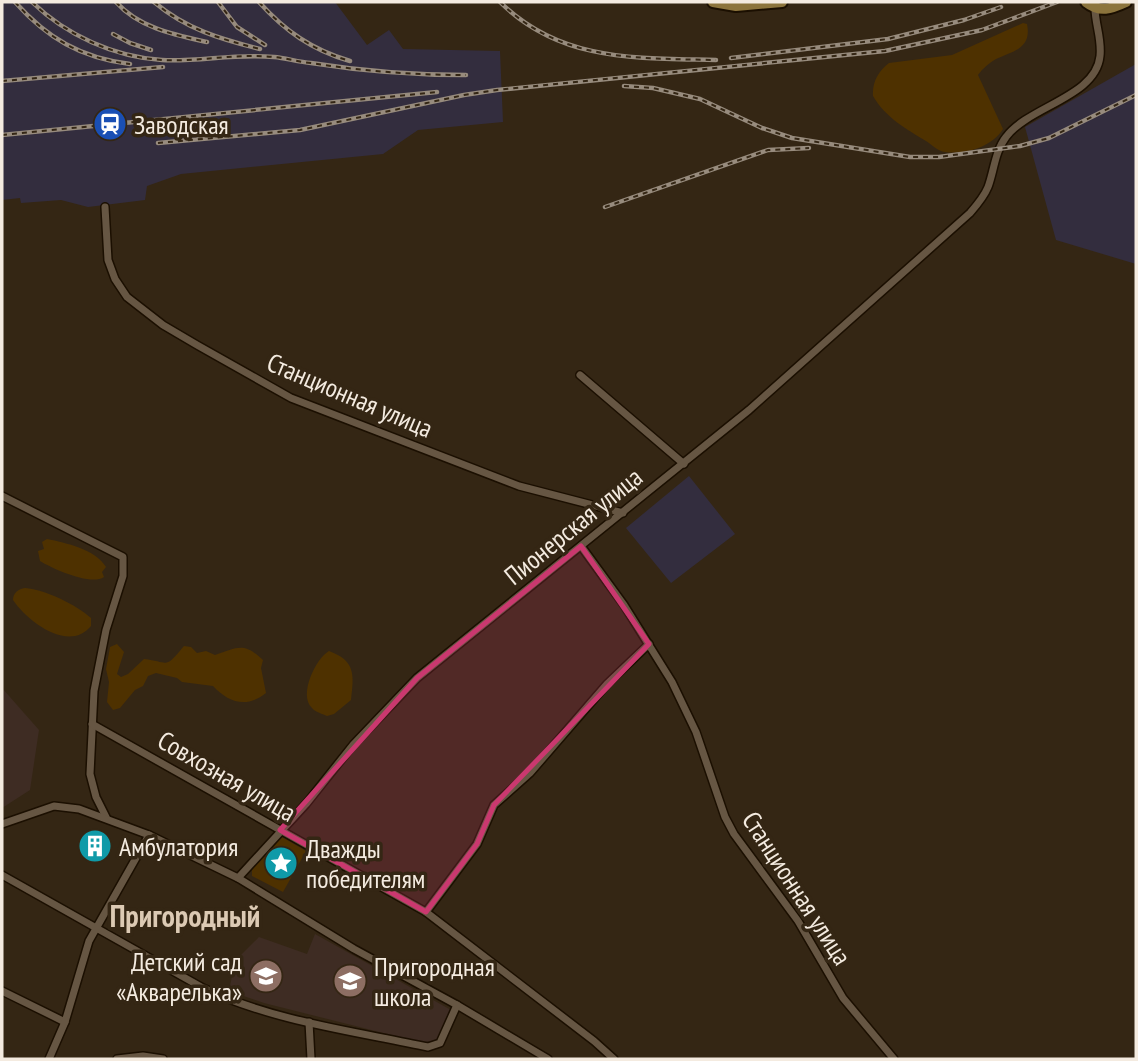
<svg xmlns="http://www.w3.org/2000/svg" width="1138" height="1061" viewBox="0 0 1138 1061" font-family="'PT Sans Narrow',sans-serif">
<style>
.industrial{fill:#332d3e}
.education{fill:#3e2c23}
.green{fill:#4e3100}
.lines{fill:none;stroke-linecap:round;stroke-linejoin:round}
.street-casing{stroke:#1b0f01;stroke-width:10}
.primary-casing{stroke:#1b0f01;stroke-width:14}
.street{stroke:#665643;stroke-width:7}
.primary{stroke:#8c743c;stroke-width:10}
.rail-casing{stroke:#978b7d;stroke-width:4.5}
.rail{stroke:#342614;stroke-width:2;stroke-dasharray:5;stroke-linecap:butt}
.marked{fill:#ca386f;fill-opacity:0.2;stroke:#ca386f;stroke-width:5;stroke-linejoin:round}
.labels{text-anchor:middle;dominant-baseline:central;stroke-width:7;stroke-linejoin:round;paint-order:stroke}
.poi-label{font-size:26px;fill:#f4ebe0;stroke:#342614;text-anchor:start}
.street-label{font-size:26px;fill:#f4ebe0;stroke:#342614}
.quarter-label{font-size:30px;font-weight:bold;fill:#dccab4;stroke:#342614}
</style>
<rect width="100%" height="100%" fill="#342614"/>
<g class="industrial">
<polygon points="2,2 335,2 367,45 389,30 403,49 500,51 503,122 418,130 383,154 181,174 147,186 145,200 88,207 61,200 21,203 20,198 2,200"/>
<polygon points="1136,64 1136,264 1056,240 1025,127"/>
<polygon points="689,476 735,534 671,583 626,528"/>
</g>
<g class="education">
<polygon points="2,688 39,730 30,790 2,808"/>
<polygon points="315,934 451,1010 438,1040 431,1045 264,1003 229,991 235,961 259,937 307,954"/>
</g>
<g class="green">
<path d="M1023,23L1027,24C1032,48 1014,51 996,59C989,63 983,68 978,75L1003,129C992,147 965,155 945,152C938,151 932,145 926,141C906,129 885,117 873,96C872,83 878,71 889,63L952,55Z"/>
<path d="M47,539C66,543 95,549 106,567L102,572L104,577C91,586 53,569 40,561L38,551L44,549L42,542Z"/>
<path d="M25,588C46,590 75,604 91,618V626C69,653 28,622 13,600C13,593 18,589 25,588Z"/>
<path d="M117,644L124,652L117,674L121,677L128,674L144,659C170,662 164,670 184,646L191,647L197,653L206,651L215,655C238,647 244,642 263,660L261,668L266,693C246,709 228,702 213,686L182,682L177,678L156,673L148,676L143,686L135,690L120,708L113,710L107,702L109,682L106,669L110,647Z"/>
<path d="M329,651C356,661 354,675 351,700L334,714L327,716C323,714 315,712 312,708C298,695 316,658 329,651Z"/>
<polygon points="282,837 306,851 283,892 252,876 252,869 275,841"/>
</g>
<g class="lines">
<defs>
<g id="street">
<polyline points="105,207 108,260 115,279 127,297 163,325 197,345 291,398 519,486 623,513"/>
<polyline points="580,375 684,464"/>
<polyline points="2,496 123,557 123,576 106,630 94,691 90,774 96,797 106,817"/>
<polyline points="581,546 624,605 672,682 696,732 725,817 734,834 798,921 843,998 894,1059"/>
<polyline points="92,724 426,912 594,1041 614,1059"/>
<polyline points="2,824 54,806 79,809 149,835 238,878 354,949 457,1005 548,1059"/>
<path d="M2,875L203,988C273,1021 353,1031 428,1047L440,1043L457,1005"/>
<path d="M238,878L306,804L353,745L417,678L749,410L970,213C977,205 984,197 988,187C994,171 995,151 1006,137C1029,106 1096,97 1100,56C1102,39 1095,24 1095,8"/>
<polyline points="426,912 477,844 494,805 530,773 607,684 649,644"/>
<polyline points="2,991 65,1022"/>
<polyline points="309,1022 311,1059"/>
<polyline points="49,1059 65,1022 89,941 149,835"/>
<polyline points="117,1059 143,1056 163,1059"/>
</g>
<g id="primary">
<polyline points="713,2 736,6 782,2"/>
<path d="M1086,2C1100,13 1111,9 1126,2"/>
</g>
</defs>
<use href="#street" class="street-casing"/>
<use href="#primary" class="primary-casing"/>
<use href="#street" class="street"/>
<use href="#primary" class="primary"/>
<defs>
<g id="rail">
<path d="M15,2C47,38 81,58 130,64"/>
<path d="M32,2C66,35 114,57 162,60C199,62 236,53 274,57C286,58 298,62 311,63C362,71 414,75 466,75"/>
<path d="M116,2C139,28 175,35 207,42"/>
<path d="M154,2C186,29 220,39 260,49"/>
<polyline points="218,2 237,27 265,45"/>
<path d="M259,2C285,31 312,50 350,61"/>
<path d="M500,2C561,62 636,58 716,60"/>
<polyline points="113,34 130,43 151,50"/>
<polyline points="731,58 888,39 964,20 1001,7"/>
<polyline points="2,81 163,67"/>
<polyline points="624,86 653,88 700,99 762,128 792,138 910,157 939,157 1020,146 1049,138 1136,95"/>
<polyline points="2,135 437,92"/>
<polyline points="158,143 300,130 464,95 497,90 885,51 982,30 1057,2"/>
<polyline points="605,207 768,150 809,148"/>
</g>
</defs>
<use href="#rail" class="rail-casing"/>
<use href="#rail" class="rail"/>
</g>
<path class="marked" d="M581,546L649,644L494,805L477,844L426,912L280,830L417,678Z"/>
<defs>
<symbol id="station-disc" viewBox="-11 -11 22 22"><circle r="9.5" fill="#1a4fb4" stroke="#342614"/><path d="M-3-6H3Q5-6 5-4V2Q5 4 3 4L4.5 6H3L1.5 4h-3L-3 6H-4.5L-3 4Q-5 4-5 2V-4Q-5-6-3-6ZM-3.5-4v3h7v-3ZM-3.5 1v1.5H-2V1ZM2 1v1.5H3.5V1Z" fill="#fff"/></symbol>
<symbol id="building-disc" viewBox="-11 -11 22 22"><circle r="9.5" fill="#0f9aa8" stroke="#342614"/><path d="M-4-6H4V6H1V3H-1V6H-4ZM-2.5-4.3h1.7v1.8h-1.7ZM.8-4.3h1.7v1.8H.8ZM-2.5-1h1.7V.8h-1.7ZM.8-1h1.7V.8H.8Z" fill="#fff"/></symbol>
<symbol id="sight-disc" viewBox="-11 -11 22 22"><circle r="9.5" fill="#0f9aa8" stroke="#342614"/><path d="M0-6L1.8-2.2L6-1.7L2.9 1.2L3.7 5.4L0 3.3L-3.7 5.4L-2.9 1.2L-6-1.7L-1.8-2.2Z" fill="#fff"/></symbol>
<symbol id="school-disc" viewBox="-11 -11 22 22"><circle r="9.5" fill="#8d6e63" stroke="#342614"/><path d="M0-5L7-2L0 1L-7-2ZM-4 1L0 2.5L4 1V4Q0 6-4 4Z" fill="#fff"/></symbol>
</defs>
<g fill-rule="evenodd">
<use href="#station-disc" x="91" y="105" width="38" height="38"/>
<use href="#building-disc" x="76" y="827" width="38" height="38"/>
<use href="#sight-disc" x="262" y="844" width="38" height="38"/>
<use href="#school-disc" x="247" y="957" width="38" height="38"/>
<use href="#school-disc" x="331" y="962" width="38" height="38"/>
</g>
<g class="labels">
<g class="poi-label">
<text x="134" y="124">Заводская</text>
<text x="119" y="846">Амбулатория</text>
<text x="306" y="848">Дважды<tspan x="306" dy="30">победителям</tspan></text>
<text x="242" y="961" text-anchor="end">Детский сад<tspan x="242" dy="30">«Акварелька»</tspan></text>
<text x="374" y="966">Пригородная<tspan x="374" dy="30">школа</tspan></text>
</g>
<g class="street-label">
<text transform="translate(350 395) rotate(23)">Станционная улица</text>
<text transform="translate(573 526) rotate(-39)">Пионерская улица</text>
<text transform="translate(227 776) rotate(30)">Совхозная улица</text>
<text transform="translate(797 888) rotate(57)">Станционная улица</text>
</g>
<g class="quarter-label">
<text x="185" y="915">Пригородный</text>
</g>
</g>
<rect width="1138" height="1061" fill="none" stroke="#f4ebe0" stroke-width="7"/>
</svg>
